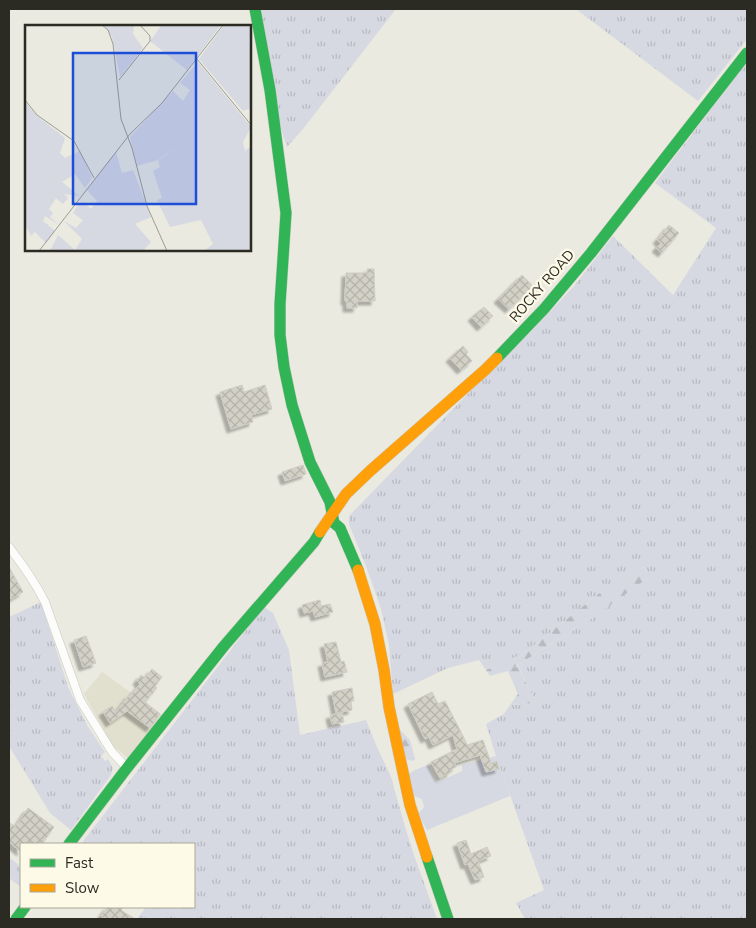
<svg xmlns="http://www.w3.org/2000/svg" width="756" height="928" viewBox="0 0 756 928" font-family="'Nunito Sans',sans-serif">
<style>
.built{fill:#e1dfce}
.grass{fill:url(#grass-tufts)}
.forest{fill:url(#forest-firs)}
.garden{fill:#d6d8e2}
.building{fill:url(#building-cross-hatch);stroke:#cecdc6;filter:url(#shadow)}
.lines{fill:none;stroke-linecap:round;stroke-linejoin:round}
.street-casing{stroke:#c9c8c0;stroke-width:9}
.fast-casing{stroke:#c9c8c0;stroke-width:12}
.slow-casing{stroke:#c9c8c0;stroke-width:12}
.street{stroke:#fcfcfa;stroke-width:8}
.fast{stroke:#30b455;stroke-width:11}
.slow{stroke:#ff9f0a;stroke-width:11}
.labels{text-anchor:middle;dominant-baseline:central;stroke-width:4.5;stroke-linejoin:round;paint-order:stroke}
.street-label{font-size:14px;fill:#2b2a23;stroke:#fdfae8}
.inset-road{fill:none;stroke:#9e9d94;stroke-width:1}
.view{fill:#1d4ed8;fill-opacity:0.15;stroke:#1d4ed8;stroke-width:2.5}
.inset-edge{fill:none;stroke:#2b2a23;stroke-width:2.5}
</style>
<defs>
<pattern id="grass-tufts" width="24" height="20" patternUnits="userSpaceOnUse" patternTransform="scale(1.25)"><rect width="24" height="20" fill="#d6d8e2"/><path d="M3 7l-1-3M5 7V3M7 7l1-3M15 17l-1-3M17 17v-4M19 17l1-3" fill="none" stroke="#b8bac2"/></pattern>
<pattern id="forest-firs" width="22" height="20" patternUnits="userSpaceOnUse" patternTransform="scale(1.25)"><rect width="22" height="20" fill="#d6d8e2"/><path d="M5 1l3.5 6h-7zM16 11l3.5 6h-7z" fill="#b8bac2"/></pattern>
<pattern id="building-cross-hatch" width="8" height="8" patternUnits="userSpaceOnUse" patternTransform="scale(1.25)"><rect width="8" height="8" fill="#d3d1c6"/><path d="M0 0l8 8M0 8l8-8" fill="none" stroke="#b5b4aa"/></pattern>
<filter id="shadow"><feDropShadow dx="-4" dy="4" stdDeviation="1" flood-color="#0004"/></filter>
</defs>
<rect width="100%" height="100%" fill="#eaeae0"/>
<polygon class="built" points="102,672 162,715 129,759 113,746 84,694"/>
<g class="grass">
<polygon points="261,9 396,9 303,129 287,147 281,129"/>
<polygon points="576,9 747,9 747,39 698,101"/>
<polygon points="747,62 747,919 525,919 516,903 544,890 496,756 486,724 504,714 510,705 536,703 518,665 588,621 648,578 644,567 601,592 523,654 486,670 479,660 448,668 393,694 389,645 381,609 366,566 349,524 349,516 488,373 531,332 574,286 613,236 673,295 716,228 655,183"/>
<polygon points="41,602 68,687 88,727 105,752 101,756 105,761 108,759 113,768 111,775 71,830 50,813 9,746 9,617"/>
<polygon points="264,607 273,613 289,650 300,735 366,720 377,747 391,777 405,827 415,858 437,919 137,919 146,907 194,907 194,844 81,844"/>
<polygon points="9,857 21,867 21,887 9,878"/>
</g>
<g class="forest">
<polygon points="644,567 648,578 588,621 513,668 518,666 536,703 510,705 518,694 508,671 490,676 486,670 523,654 601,592"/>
<polygon points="397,727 410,740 415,759 413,761 406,759"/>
</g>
<polygon class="garden" points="496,756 510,796 427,830 418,814 424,807 422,799 414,796 409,774 415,770 428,765 436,783 462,771 462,765"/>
<g class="building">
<polygon points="669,225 679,233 662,253 656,248 661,243 657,240"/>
<polygon points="367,269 374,269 375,301 357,301 357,308 347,308 347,301 345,301 346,273 367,273"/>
<polygon points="522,275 533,286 509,309 498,299"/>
<polygon points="484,307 493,316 481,327 472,317"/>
<polygon points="463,346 468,352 466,354 472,361 461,370 450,358"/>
<polygon points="242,385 244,392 265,385 272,409 251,415 253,422 231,429 220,392"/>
<polygon points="303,465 306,474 285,481 282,472"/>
<polygon points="9,567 23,592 11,599 9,595"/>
<polygon points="320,600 321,606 330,604 333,612 315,617 313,611 304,613 302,605"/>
<polygon points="86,636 96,663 83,667 74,640"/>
<polygon points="336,642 341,662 344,661 347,672 325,677 322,663 328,662 324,644"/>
<polygon points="152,669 162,677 155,686 157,688 145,702 160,714 150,728 127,711 110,723 103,712 112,706 116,712 129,695 130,696 140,684 137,681 141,675 145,678"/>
<polygon points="352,688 354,701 351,701 352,710 336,713 332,692"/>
<polygon points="432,692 438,704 445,701 464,738 467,745 483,740 491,763 497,761 499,769 486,772 480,755 454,763 456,767 450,770 451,772 440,778 431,762 457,749 453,735 433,745 429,737 425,739 408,704"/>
<polygon points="342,713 344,722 332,724 330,715"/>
<polygon points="28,808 54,827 42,844 21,844 21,852 9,842 9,822 15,827"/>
<polygon points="466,840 471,854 487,847 491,856 478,861 484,877 475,880 468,864 465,865 457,843"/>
<polygon points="107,907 123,907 121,910 135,919 106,919 101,916"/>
</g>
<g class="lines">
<defs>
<path id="street" d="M9,547C23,565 35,582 45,602L80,700L112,752L127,768"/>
<g id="fast">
<polyline points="255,9 270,90 286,213 280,304 280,335 284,367 292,405 310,462 330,502 334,523 340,528 358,570"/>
<polyline points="497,358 544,309 591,253 747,53"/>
<polyline points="69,844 127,768 224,646 314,542 320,532"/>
<polyline points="427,857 448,919"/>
<polyline points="16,919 25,907"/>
</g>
<g id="slow">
<polyline points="320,532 346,494 370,471 485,370 497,358"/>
<polyline points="358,570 375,624 384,670 389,707 410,805 427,857"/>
</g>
</defs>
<use href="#street" class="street-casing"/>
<use href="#fast" class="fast-casing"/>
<use href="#slow" class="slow-casing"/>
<use href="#street" class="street"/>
<use href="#fast" class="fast"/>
<use href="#slow" class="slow"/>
</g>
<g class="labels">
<g class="street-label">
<text transform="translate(542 286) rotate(-49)">ROCKY ROAD</text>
</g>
</g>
<g transform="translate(25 25)">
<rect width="226" height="226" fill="#eaeae0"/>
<path d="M79,0H109L108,9L118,23L95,52L87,12ZM137,0H196L162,45L125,16ZM199,0H226V83L218,86L174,34ZM173,37L226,102L218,117L220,126L226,121V226H179L188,219L176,195L145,202L132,175L137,173L128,146L135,142L133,136L153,121L133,135L112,141L105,112L148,66L158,76L165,65L155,58ZM0,77L12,91L40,113L35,128L40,133L55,126L67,153L60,163L50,149L37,157L54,171L39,169L43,173L38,179L31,173L24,184L28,188L25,192L34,200L20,191L18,196L30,206L21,218L10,207L6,211L0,199ZM91,127L97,148L108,145L112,155L126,192L110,199L126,217L118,226H25L33,210L50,225L57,214L39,196L51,203L58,195L48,188L53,180L58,177L66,184L72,176L62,165Z" fill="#d6d8e2"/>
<path class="inset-road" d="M77,0L83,5L88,19L96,94L107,123L122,181L142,226M172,34L227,101M94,55L125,16V11L115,0M0,75L12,90L49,116L69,153M14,226L105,109L137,78L198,0"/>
<path class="view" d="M48,28H171V179H48Z"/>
<rect width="226" height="226" class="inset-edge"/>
</g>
<rect width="756" height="928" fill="none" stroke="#2b2a23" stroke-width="20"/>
<rect x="20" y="843" width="175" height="65" fill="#fdfae8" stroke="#a9a799"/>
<rect x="30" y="859" width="25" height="8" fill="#30b455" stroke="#a9a799"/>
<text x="65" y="868" font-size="15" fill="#2b2a23">Fast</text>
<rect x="30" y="884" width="25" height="8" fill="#ff9f0a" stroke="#a9a799"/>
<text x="65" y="893" font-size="15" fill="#2b2a23">Slow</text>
</svg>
